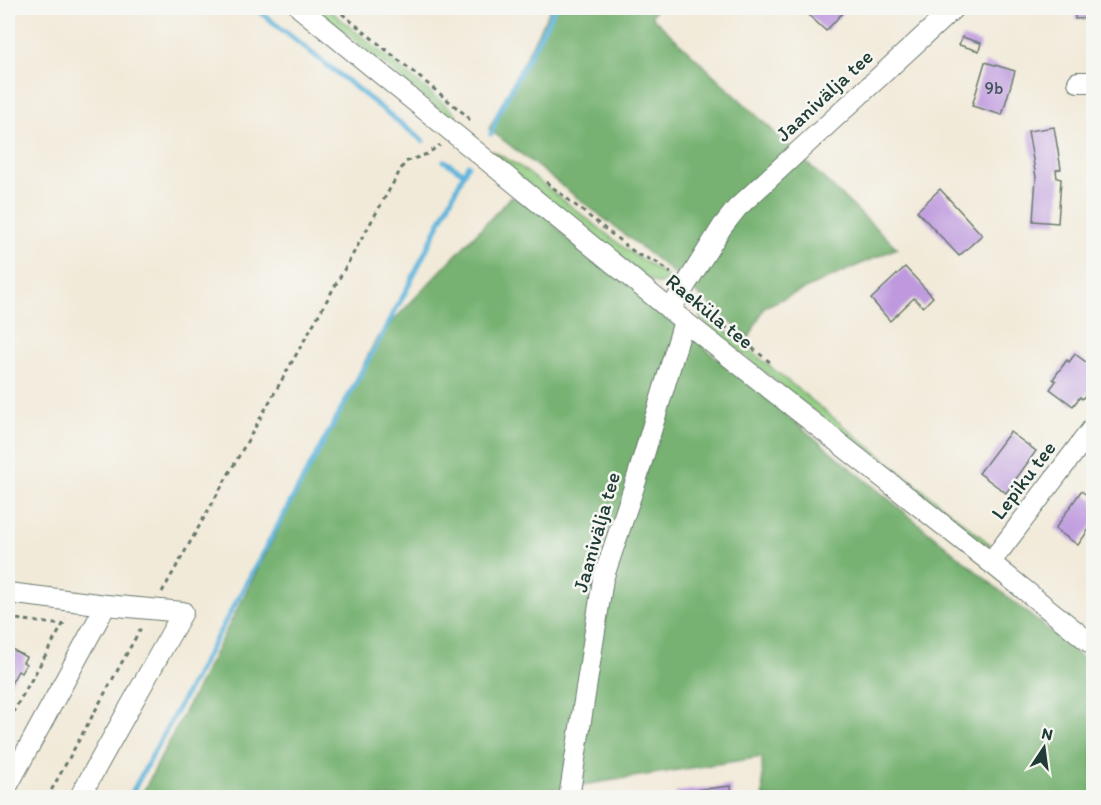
<svg xmlns="http://www.w3.org/2000/svg" width="1101" height="805" viewBox="0 0 1101 805" font-family="Itim,sans-serif">
<style>
.green{fill:#94cf84;stroke:#5a865c;stroke-width:1.5}
.forest{fill:#77b272;stroke:#4b7853;stroke-width:1.5}
.lines{fill:none;stroke-linecap:round;stroke-linejoin:round}
.stream{stroke:#5eb5db;stroke-width:5}
.building{fill:#be99de}
.minor-casing{stroke:#697a6e;stroke-width:22}
.path{stroke:#697a6e;stroke-width:3;stroke-dasharray:4.5 4.5;stroke-linecap:butt}
.minor{stroke:#fff;stroke-width:20}
.labels{text-anchor:middle;dominant-baseline:central;stroke-width:5;stroke-linejoin:round;paint-order:stroke}
.number-label{font-size:18px;fill:#47545e}
.street-label{font-size:21px;fill:#1f3d34;stroke:#f6f6f2}
</style>
<rect width="100%" height="100%" fill="#f6f6f2"/>
<filter id="ink" filterUnits="userSpaceOnUse"><feTurbulence type="fractalNoise" baseFrequency=".0167" numOctaves="2"/><feDisplacementMap in="SourceGraphic" scale="12" xChannelSelector="R" yChannelSelector="G"/><feConvolveMatrix kernelMatrix="1 2 1 2 8 2 1 2 1" color-interpolation-filters="sRGB"/></filter>
<filter id="wash" filterUnits="userSpaceOnUse"><feTurbulence type="fractalNoise" baseFrequency=".008" numOctaves="4" result="noise"/><feDisplacementMap in="SourceGraphic" scale="24" xChannelSelector="R" yChannelSelector="G"/><feGaussianBlur stdDeviation="1.35" result="paint"/><feColorMatrix in="noise" values="0 0 0 0 0 0 0 0 0 0 0 0 0 0 0 0 0 1.4 0 .05"/><feComposite in="paint" operator="in"/></filter>
<g filter="url(#wash)">
<rect width="100%" height="100%" fill="#f2ead9"/>
<g class="green">
<polygon points="315,8 327,8 456,114 456,117 453,120"/>
<path d="M493,151L522,168L631,253C645,262 657,268 670,279L660,284L651,281L493,155Z"/>
<polygon points="700,310 991,545 975,543 700,319"/>
</g>
<g class="forest">
<polygon points="551,8 657,8 651,16 897,248 764,307 749,338 665,266 489,129"/>
<polygon points="511,197 539,209 570,241 619,272 690,336 1093,667 1093,797 763,797 762,757 517,795 515,797 140,798 377,338"/>
</g>
<g class="lines">
<g class="stream">
<polyline points="255,8 423,141"/>
<polyline points="491,134 499,112 555,8"/>
<polyline points="444,161 464,173"/>
<polyline points="129,798 407,289 468,165"/>
</g>
</g>
<g id="blocks">
<g class="building">
<polygon points="801,8 845,8 846,9 826,31"/>
<polygon points="1075,8 1094,8 1094,18 1075,19"/>
<polygon points="962,37 981,43 979,51 959,45"/>
<polygon points="985,62 1015,71 1002,115 972,106"/>
<polygon points="1054,127 1061,169 1056,170 1057,178 1061,179 1058,223 1033,221 1036,177 1028,131"/>
<polygon points="940,189 982,235 959,256 917,211"/>
<polygon points="905,267 933,297 923,307 914,298 890,321 871,299"/>
<polygon points="1075,354 1094,368 1094,378 1092,380 1094,385 1082,399 1080,397 1073,406 1050,389 1056,381 1053,379 1067,360 1069,362"/>
<polygon points="1010,432 1036,451 1006,493 979,473"/>
<polygon points="1081,491 1094,500 1094,522 1078,545 1055,529"/>
<polygon points="8,647 26,657 23,662 26,664 21,673 18,671 8,689"/>
<polygon points="731,786 732,798 676,798 676,792"/>
</g>
</g>
</g>
<g filter="url(#ink)">
<use href="#blocks" fill-opacity="0" stroke="#697a6e" stroke-width="1.5"/>
<g class="lines">
<defs>
<g id="minor">
<polyline points="300,8 684,321 990,562 1094,646"/>
<polyline points="1078,82 1094,82"/>
<polyline points="670,310 722,227 737,208 954,8"/>
<polyline points="990,562 1001,549 1094,426"/>
<polyline points="8,593 106,605 183,612 79,798"/>
<polyline points="8,785 106,605"/>
<polyline points="569,798 603,579 637,478 684,321"/>
</g>
</defs>
<use href="#minor" class="minor-casing"/>
<g class="path">
<polyline points="335,8 467,116 470,121"/>
<polyline points="546,182 638,255 655,261 671,273"/>
<polyline points="696,303 771,363"/>
<polyline points="162,592 405,162 427,154 440,145"/>
<polyline points="8,618 63,625"/>
<polyline points="8,721 66,619"/>
<polyline points="47,798 142,626"/>
</g>
<use href="#minor" class="minor"/>
</g>
</g>
<g class="labels">
<g class="number-label">
<text x="994" y="88">9b</text>
</g>
<g class="street-label">
<text transform="translate(824 95) rotate(-43)">Jaanivälja tee</text>
<text transform="translate(710 311) rotate(39)">Raeküla tee</text>
<text transform="translate(1023 480) rotate(-53)">Lepiku tee</text>
<text transform="translate(596 532) rotate(-74)">Jaanivälja tee</text>
</g>
</g>
<rect width="1101" height="805" fill="none" stroke="#f6f6f2" stroke-width="30"/>
<g transform="translate(1044 748) rotate(13)" stroke="#f6f6f2" stroke-width="4.5" paint-order="stroke">
<path d="M0-4.5L10 22L0 15L-10 22Z" fill="#1f3d34"/>
<text y="-9" font-size="16" font-weight="bold" text-anchor="middle" fill="#1f3d34">N</text>
</g>
</svg>
